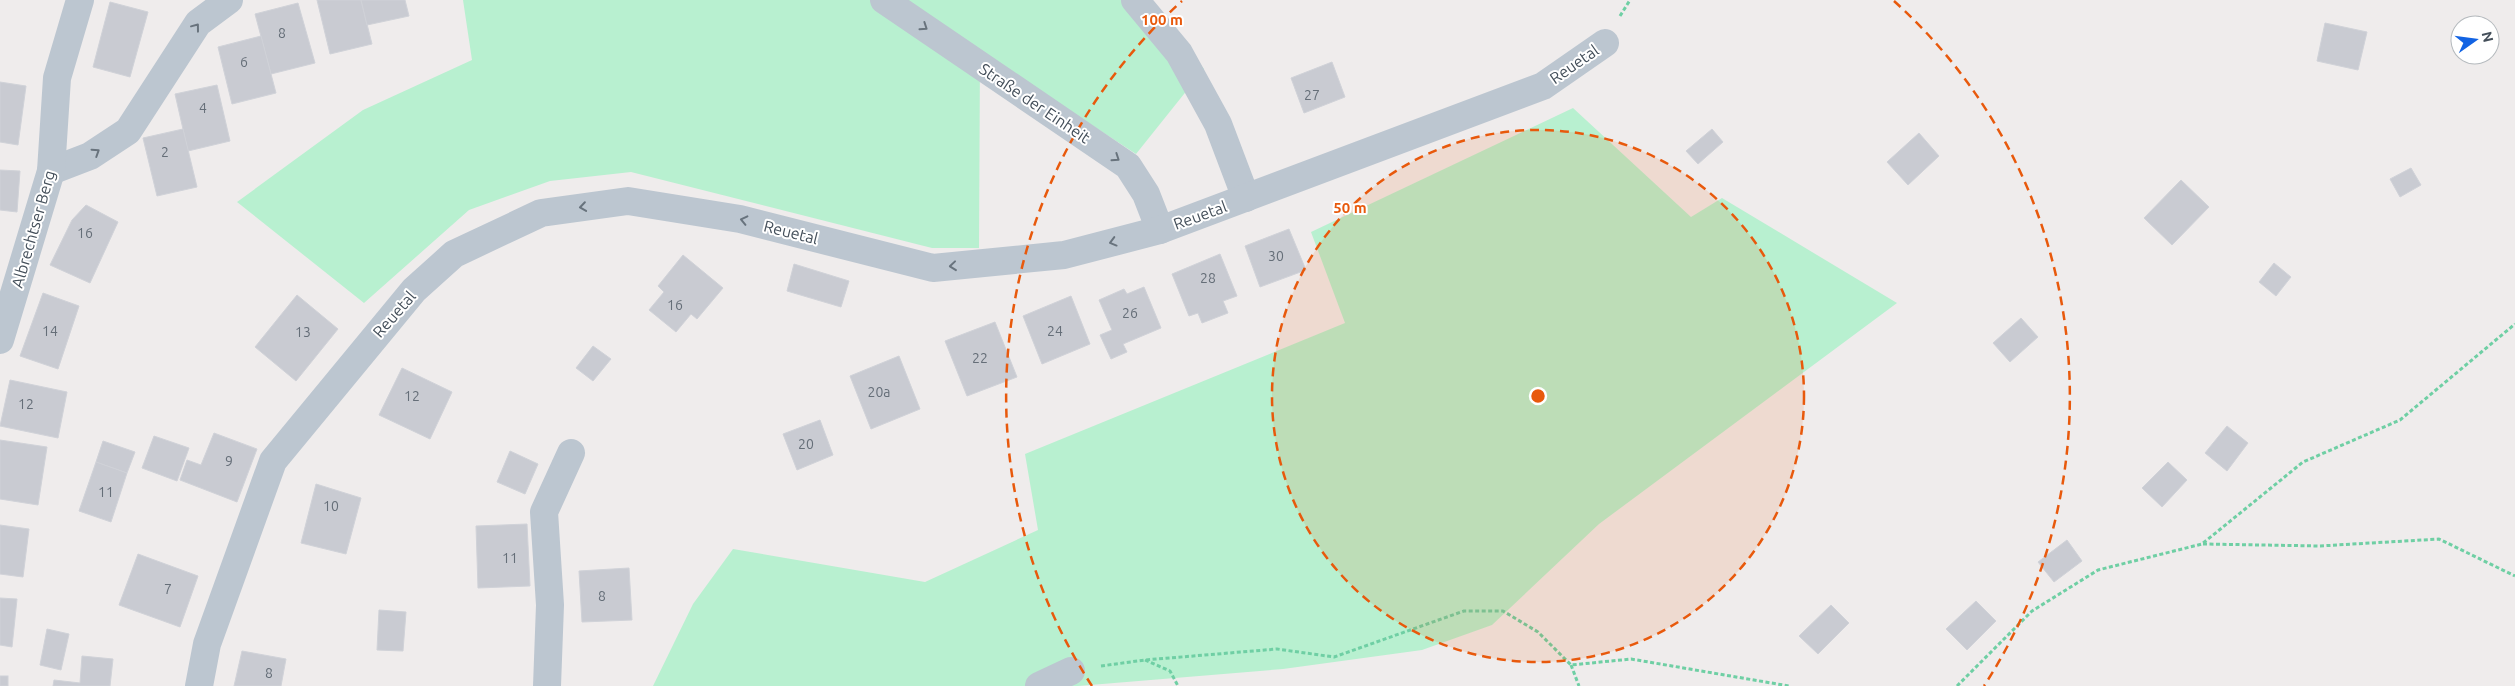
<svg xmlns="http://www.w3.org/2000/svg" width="2515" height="686" viewBox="0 0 2515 686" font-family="Ubuntu,sans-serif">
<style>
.green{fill:#b8f0d0}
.building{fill:#c9cbd2;stroke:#d0d2d8}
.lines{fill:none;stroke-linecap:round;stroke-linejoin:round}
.path{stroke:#6fcfa4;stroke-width:3;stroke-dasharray:4 2.5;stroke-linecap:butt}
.minor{stroke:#bcc6d0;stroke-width:28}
.oneway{stroke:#68737d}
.ring{fill:none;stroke:#e8590c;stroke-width:2.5;stroke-dasharray:9 6}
.labels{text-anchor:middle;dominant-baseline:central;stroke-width:4;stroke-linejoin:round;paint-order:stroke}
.number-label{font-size:14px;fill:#656e78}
.street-label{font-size:16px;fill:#444f5a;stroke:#fff}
.centre{fill:#e8590c;stroke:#fff;stroke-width:2.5}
.ring-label{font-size:15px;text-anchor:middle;font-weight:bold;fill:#e8590c;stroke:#fff;stroke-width:4;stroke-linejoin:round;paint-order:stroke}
</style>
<rect width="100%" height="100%" fill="#efecec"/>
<g class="green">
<polygon points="463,0 1151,0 1204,69 1136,154 980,52 979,248 932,248 631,172 550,181 469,210 364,303 237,202 363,110 472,60"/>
<polygon points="1573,108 1691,217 1722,198 1897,303 1599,524 1492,625 1422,650 1283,669 1078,686 653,686 693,604 733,549 925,582 1038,530 1025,454 1345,323 1311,232"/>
</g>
<g class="building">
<polygon points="317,0 361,0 372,44 330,54"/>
<polygon points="361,0 405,0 409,16 367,25"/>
<polygon points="110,2 148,12 130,77 93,67"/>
<polygon points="298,3 315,63 271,74 255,14"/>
<polygon points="2325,23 2367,32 2358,70 2317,61"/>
<polygon points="261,36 276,93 232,104 218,47"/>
<polygon points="1332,62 1345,97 1304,113 1291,78"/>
<polygon points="0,82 26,86 18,145 0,142"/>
<polygon points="217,85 230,141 188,151 175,94"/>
<polygon points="183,129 197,187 157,196 143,138"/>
<polygon points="1712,129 1723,142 1698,164 1686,151"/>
<polygon points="1919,133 1939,156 1908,185 1887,162"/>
<polygon points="2411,168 2421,185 2400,197 2390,179"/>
<polygon points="0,170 20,171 17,212 0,210"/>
<polygon points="2181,180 2209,207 2172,245 2144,218"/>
<polygon points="86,205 118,222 90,283 50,265 72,220"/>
<polygon points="1289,229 1306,270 1260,287 1245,246"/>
<polygon points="1220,254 1237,296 1223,301 1228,313 1202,323 1198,313 1189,316 1172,274"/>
<polygon points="683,255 723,288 697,319 691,314 676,332 649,310 664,292 658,286"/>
<polygon points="2274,263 2291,277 2276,296 2259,282"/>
<polygon points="794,264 849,281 841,307 787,291"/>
<polygon points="1144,287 1161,328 1123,344 1127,352 1111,359 1100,335 1112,330 1099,300 1124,289 1127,294"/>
<polygon points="43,293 79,306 58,369 20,356"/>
<polygon points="297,295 338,329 296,381 255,347"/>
<polygon points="1071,296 1090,344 1042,364 1023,316"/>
<polygon points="2021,318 2038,337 2010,362 1993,343"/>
<polygon points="995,322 1017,377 967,396 945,341"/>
<polygon points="593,346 611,359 593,381 576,368"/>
<polygon points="899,356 920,409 871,429 850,376"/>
<polygon points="402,368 452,392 430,439 379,415"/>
<polygon points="10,380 67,392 58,438 0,426"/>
<polygon points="820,420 833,455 797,470 783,434"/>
<polygon points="2227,426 2248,443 2227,471 2205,453"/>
<polygon points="214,433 257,449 237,502 180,480 187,460 201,465"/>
<polygon points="154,436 189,448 177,481 142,468"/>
<polygon points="0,440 47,447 38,505 0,499"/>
<polygon points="103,441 135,452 127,473 96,462"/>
<polygon points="510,451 538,464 525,494 497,482"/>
<polygon points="96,462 127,473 111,522 79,511"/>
<polygon points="2168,462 2187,480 2162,507 2142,488"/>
<polygon points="316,484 361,498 346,554 301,543"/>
<polygon points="527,524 530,586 478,588 476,526"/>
<polygon points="0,525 29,529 23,577 0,574"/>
<polygon points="2067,540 2082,561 2054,582 2038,562"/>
<polygon points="138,554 198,576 180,627 119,605"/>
<polygon points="629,568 632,620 582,622 579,571"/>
<polygon points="0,598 17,599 12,647 0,645"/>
<polygon points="1976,601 1996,621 1967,650 1946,629"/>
<polygon points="1831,605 1849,623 1818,654 1799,636"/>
<polygon points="379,610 406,612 403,651 377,650"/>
<polygon points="47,629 69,634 61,670 40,665"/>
<polygon points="242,651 286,659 281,686 234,686"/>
<polygon points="82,656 113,659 110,686 53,686 54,680 80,683"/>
<rect x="0" y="676" width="8" height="10"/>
</g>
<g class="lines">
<g class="path">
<polyline points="1620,16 1630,0"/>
<polyline points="2203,544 2320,546 2439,539 2515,576"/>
<polyline points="1145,660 1170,671 1178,686"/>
<polyline points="1571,665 1579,686"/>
<polyline points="1101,666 1145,660 1277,649 1334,657 1464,611 1503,611 1538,632 1571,665 1631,659 1789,686"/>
<polyline points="1957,686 2032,611 2098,570 2202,544 2303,462 2400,420 2515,324"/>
</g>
<g class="minor">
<polyline points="884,0 1128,166 1146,194 1160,230"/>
<polyline points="1135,0 1179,53 1218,124 1246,198"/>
<polyline points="51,171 90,156 128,131 198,23 229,0"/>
<polyline points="0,340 51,171 57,78 80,0"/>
<polyline points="199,686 207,644 273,461 414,290 454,254 541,213 628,201 740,219 933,268 1064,255 1160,230 1543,86 1605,43"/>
<polyline points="547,686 550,605 544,512 571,453"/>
<polyline points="1039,686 1071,671"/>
</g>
</g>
<defs><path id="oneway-chevron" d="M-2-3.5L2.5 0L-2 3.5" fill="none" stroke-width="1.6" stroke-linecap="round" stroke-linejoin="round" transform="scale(1.25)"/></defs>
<g class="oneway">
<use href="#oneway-chevron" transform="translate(196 27) rotate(-53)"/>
<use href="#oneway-chevron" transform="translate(924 27) rotate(34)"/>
<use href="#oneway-chevron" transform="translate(96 152) rotate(-33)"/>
<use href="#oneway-chevron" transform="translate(1116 158) rotate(34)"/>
<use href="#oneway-chevron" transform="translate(583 207) rotate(172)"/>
<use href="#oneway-chevron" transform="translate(744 220) rotate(-167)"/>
<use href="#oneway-chevron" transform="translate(1113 242) rotate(165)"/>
<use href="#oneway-chevron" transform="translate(953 266) rotate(174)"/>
</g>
<circle cx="1538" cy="396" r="266" fill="#e8590c" fill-opacity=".12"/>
<g class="ring">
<circle cx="1538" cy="396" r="266"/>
<path d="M1092 686A532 532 0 0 1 1182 1M1894 1A532 532 0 0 1 1984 686"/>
</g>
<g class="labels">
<g class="number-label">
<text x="282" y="33">8</text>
<text x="244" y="62">6</text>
<text x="1312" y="95">27</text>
<text x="203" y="108">4</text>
<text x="165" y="152">2</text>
<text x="85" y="233">16</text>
<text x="1276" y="256">30</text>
<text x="1208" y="278">28</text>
<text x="675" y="305">16</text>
<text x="1130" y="313">26</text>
<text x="50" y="331">14</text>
<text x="1055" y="331">24</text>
<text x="303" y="332">13</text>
<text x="980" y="358">22</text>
<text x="879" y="392">20a</text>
<text x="412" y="396">12</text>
<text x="26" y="404">12</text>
<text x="806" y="444">20</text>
<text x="229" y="461">9</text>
<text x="106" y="492">11</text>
<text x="331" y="506">10</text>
<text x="510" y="558">11</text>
<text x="168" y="589">7</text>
<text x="602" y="596">8</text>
<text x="269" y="673">8</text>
</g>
<g class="street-label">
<text transform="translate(1574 64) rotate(-35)">Reuetal</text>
<text transform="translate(1035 103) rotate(34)">Straße der Einheit</text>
<text transform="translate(1200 215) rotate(-20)">Reuetal</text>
<text transform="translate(33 229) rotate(-74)">Albrechtser Berg</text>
<text transform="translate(791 232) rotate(14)">Reuetal</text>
<text transform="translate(394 314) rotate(-49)">Reuetal</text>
</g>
</g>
<circle cx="1538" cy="396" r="8" class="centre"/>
<g class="ring-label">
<text x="1162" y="25">100 m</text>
<text x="1350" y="213">50 m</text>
</g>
<g transform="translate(2475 40) rotate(76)"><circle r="24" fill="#ffffff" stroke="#b4b9bd"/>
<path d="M0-4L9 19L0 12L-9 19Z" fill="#1263e3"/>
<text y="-8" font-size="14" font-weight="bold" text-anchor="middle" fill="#444f5a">N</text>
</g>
</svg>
